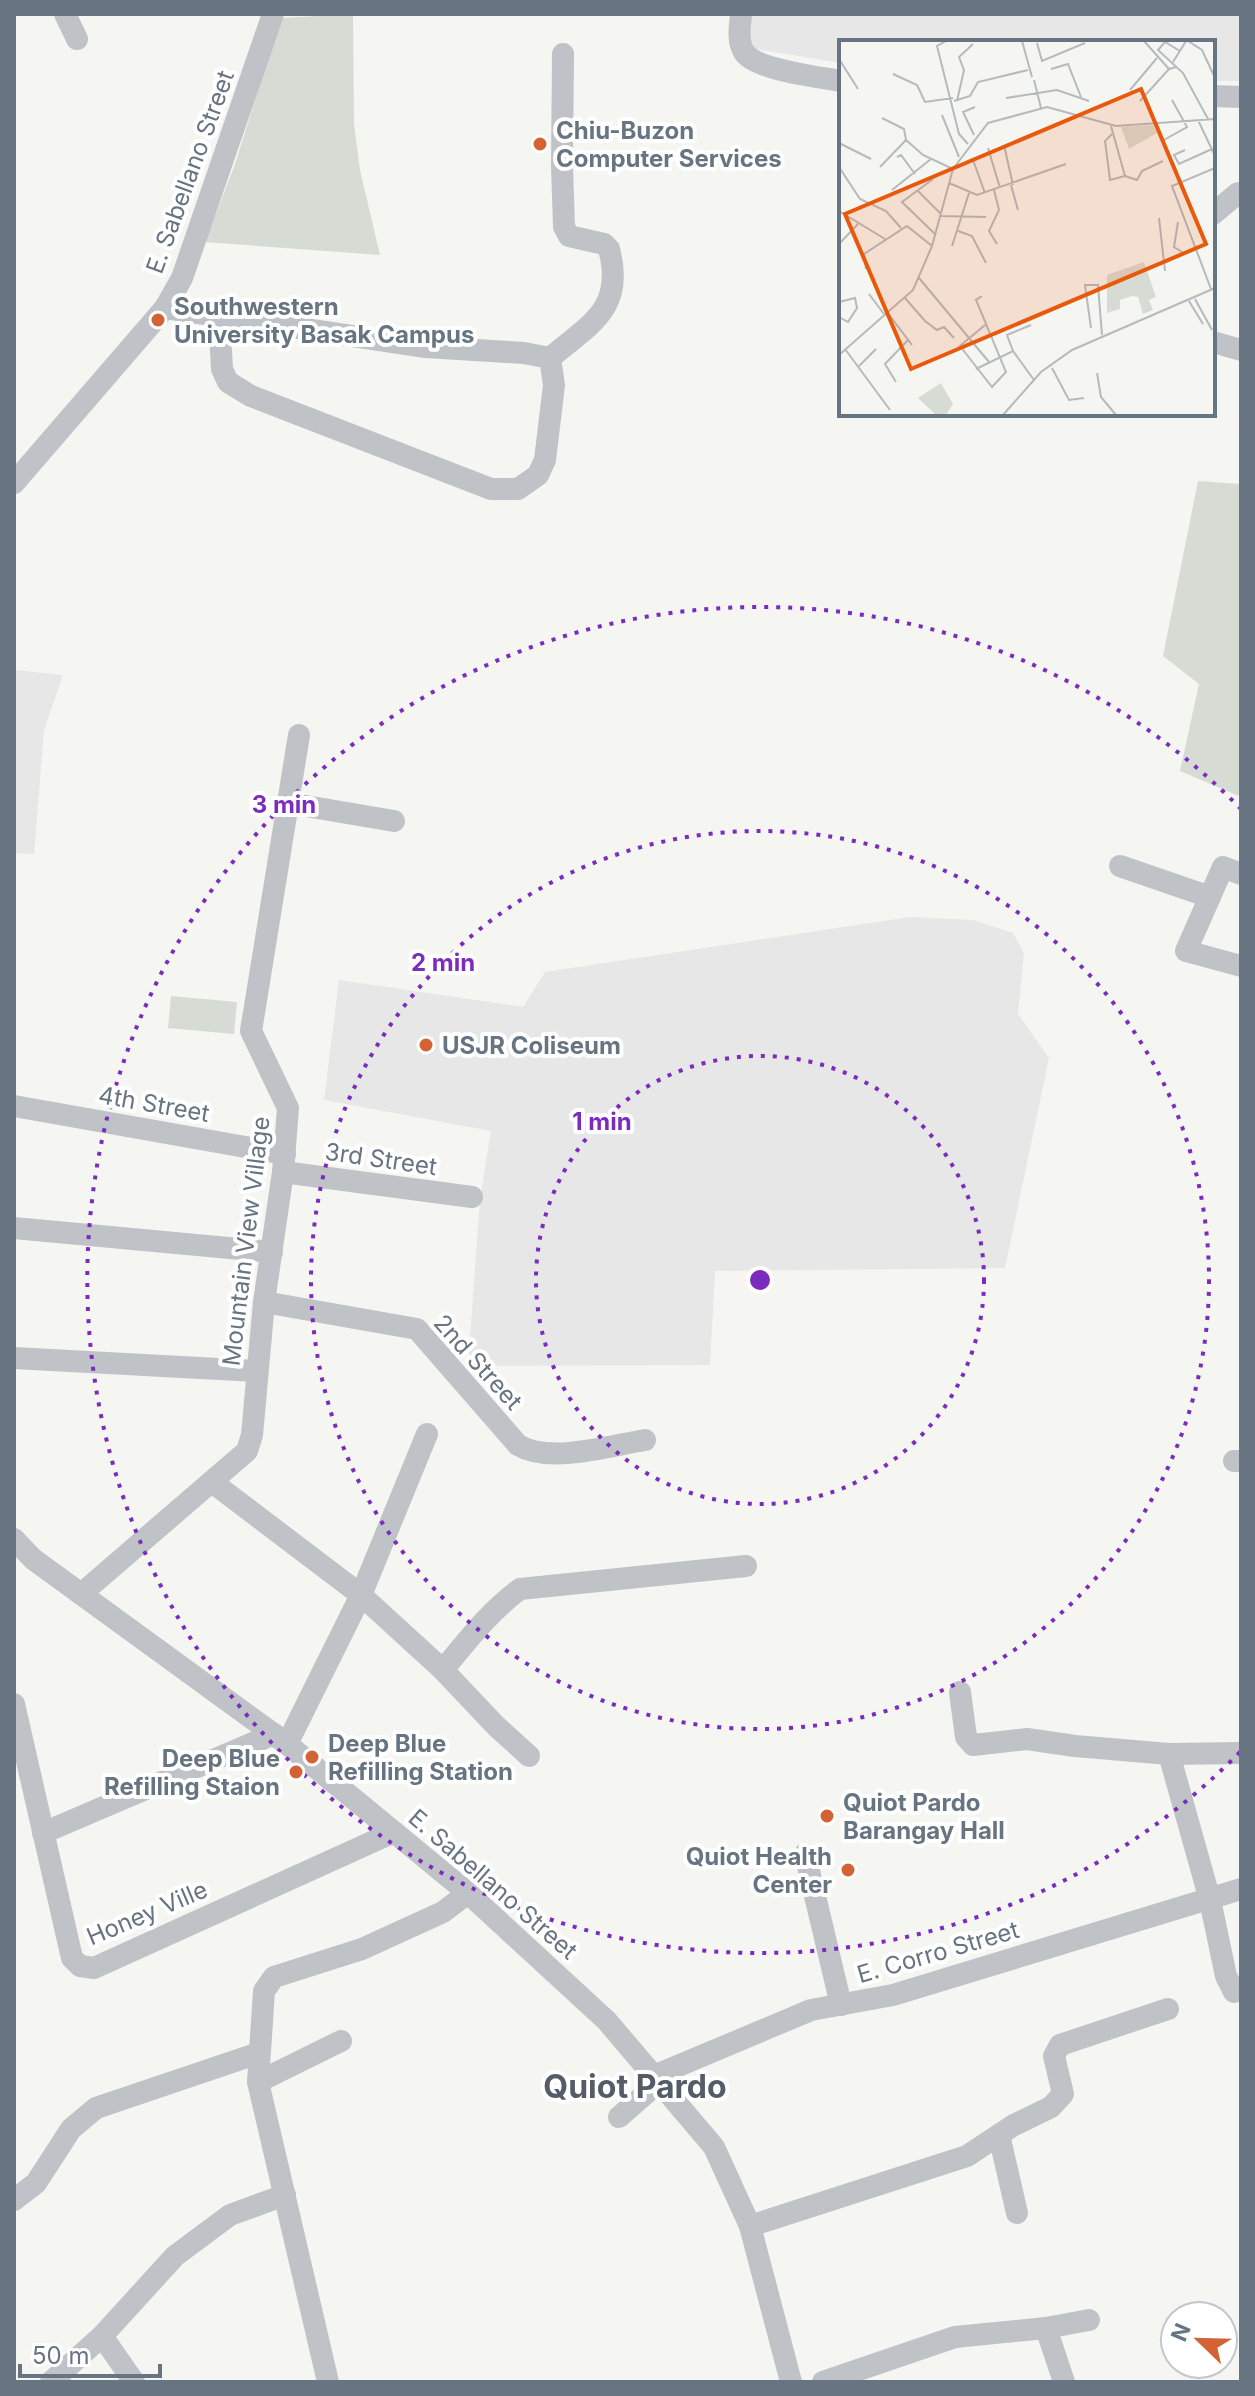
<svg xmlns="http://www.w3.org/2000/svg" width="1255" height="2396" viewBox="0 0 1255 2396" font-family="Inter,sans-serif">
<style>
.built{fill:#e6e7e6}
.green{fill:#d6dcd4}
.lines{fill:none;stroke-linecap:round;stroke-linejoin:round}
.minor{stroke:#bfc2c6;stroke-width:22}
.ring{fill:none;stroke:#7b2cbf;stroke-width:4;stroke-dasharray:4 8}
.poi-dot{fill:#d36335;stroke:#fff;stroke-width:3}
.labels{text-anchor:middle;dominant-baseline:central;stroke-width:8;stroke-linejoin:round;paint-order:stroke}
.poi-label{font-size:24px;font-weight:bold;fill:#677481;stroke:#fff;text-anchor:start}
.street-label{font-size:24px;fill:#677481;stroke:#fff}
.district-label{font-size:32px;font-weight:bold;fill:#545d67;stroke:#fff}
.inset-road{fill:none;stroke:#b4babe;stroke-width:2}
.view{fill:#e8590c;fill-opacity:0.15;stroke:#e8590c;stroke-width:4}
.inset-edge{fill:none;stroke:#677481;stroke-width:4}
.centre{fill:#7b2cbf;stroke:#fff;stroke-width:4}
.ring-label{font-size:24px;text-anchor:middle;font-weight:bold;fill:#7b2cbf;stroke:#fff;stroke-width:8;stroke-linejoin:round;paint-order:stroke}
</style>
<rect width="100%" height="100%" fill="#f5f6f2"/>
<g class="built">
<polygon points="749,14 1241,14 1241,81 1213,81 1213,42 841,42 841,63 749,48"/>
<polygon points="14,670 63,675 44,730 34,854 14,853"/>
<polygon points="910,917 973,920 1013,933 1024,953 1018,1014 1049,1058 1005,1268 715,1271 710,1365 468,1366 480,1199 491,1131 324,1100 339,980 523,1007 545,972"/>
</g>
<g class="green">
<polygon points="353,14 354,124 360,170 380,255 205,242 235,164 281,18"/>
<polygon points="1198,481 1241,484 1241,797 1180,771 1199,684 1163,656"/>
<polygon points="171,996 237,1002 234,1034 168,1028"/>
</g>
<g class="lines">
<g class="minor">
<polyline points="65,14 77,39"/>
<path d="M741,14C740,26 737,41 744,52C755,70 820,77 841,81"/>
<polyline points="1213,96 1241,97"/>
<polyline points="1213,214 1238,193"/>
<polyline points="165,308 426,347 524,353 550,358 554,385 545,460 538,475 518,489 491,489 251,396 228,382 222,369 219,315"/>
<polyline points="1213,342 1241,350"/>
<path d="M550,358C590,324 625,309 609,249L604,244L569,236L564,227L562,166L563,54"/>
<polyline points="14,483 165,308 182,278 273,14"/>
<polyline points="288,803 394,821"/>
<polyline points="1120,866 1210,897"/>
<polyline points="1241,874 1223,867 1186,951 1241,966"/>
<polyline points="14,1106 285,1154"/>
<polyline points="283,1172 472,1197"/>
<polyline points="14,1228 272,1252"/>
<path d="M264,1302L417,1329L518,1445C550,1464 609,1446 645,1440"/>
<polyline points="14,1358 257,1371"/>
<polyline points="1234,1461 1241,1461"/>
<polyline points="212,1482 361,1595 443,1670 496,1726 529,1756"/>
<polyline points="14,1539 33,1559 287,1744 468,1893 607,2021 714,2147 750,2226 791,2382"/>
<polyline points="81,1594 247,1451 252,1435 264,1302 283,1172 288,1108 251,1031 299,735"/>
<path d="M443,1670C467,1641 489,1612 520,1589L746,1566"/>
<polyline points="960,1692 966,1737 973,1745 1027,1739 1075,1746 1169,1754 1241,1753"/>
<polyline points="14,1704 72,1958 80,1966 94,1968 394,1832"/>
<polyline points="287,1744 361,1595 427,1434"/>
<polyline points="1169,1754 1210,1900 1226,1976 1234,1992 1241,1990"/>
<polyline points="43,1833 274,1734"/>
<polyline points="805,1854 841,2005"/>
<polyline points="654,2076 811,2010 893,1995 1241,1889"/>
<polyline points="258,2082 341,2041"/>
<polyline points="619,2117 659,2082"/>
<polyline points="999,2135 1017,2213"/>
<polyline points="14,2200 36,2183 71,2129 96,2108 259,2053"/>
<polyline points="750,2226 967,2156 1014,2125 1051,2107 1063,2094 1054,2056 1060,2045 1168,2009"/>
<polyline points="1046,2328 1064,2382"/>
<polyline points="102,2336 134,2382"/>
<polyline points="51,2382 102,2336 175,2256 230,2215 285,2195"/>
<polyline points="328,2382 258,2082 264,1991 274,1977 362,1949 443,1912 468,1893"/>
<polyline points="823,2382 955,2337 1046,2328 1089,2320"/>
</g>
</g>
<g class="ring">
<circle cx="760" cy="1280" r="224"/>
<circle cx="760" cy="1280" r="449"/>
<path d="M1240 1752A673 673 0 1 1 1240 808"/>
</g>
<g class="poi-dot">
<circle cx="540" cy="144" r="8"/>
<circle cx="158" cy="320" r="8"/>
<circle cx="426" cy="1045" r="8"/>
<circle cx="312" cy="1757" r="8"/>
<circle cx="296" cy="1772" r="8"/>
<circle cx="827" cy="1816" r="8"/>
<circle cx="848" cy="1870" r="8"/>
</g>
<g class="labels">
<g class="poi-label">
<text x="556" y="130">Chiu-Buzon<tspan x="556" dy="28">Computer Services</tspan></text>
<text x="174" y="306">Southwestern<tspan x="174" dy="28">University Basak Campus</tspan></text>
<text x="442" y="1045">USJR Coliseum</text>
<text x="328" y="1743">Deep Blue<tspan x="328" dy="28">Refilling Station</tspan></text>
<text x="280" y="1758" text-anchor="end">Deep Blue<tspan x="280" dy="28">Refilling Staion</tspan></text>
<text x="843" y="1802">Quiot Pardo<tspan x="843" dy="28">Barangay Hall</tspan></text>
<text x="832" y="1856" text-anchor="end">Quiot Health<tspan x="832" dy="28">Center</tspan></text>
</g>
<g class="street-label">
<text transform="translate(190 172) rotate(-70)">E. Sabellano Street</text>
<text transform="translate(154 1104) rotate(10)">4th Street</text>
<text transform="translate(381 1159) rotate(8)">3rd Street</text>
<text transform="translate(246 1241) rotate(-83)">Mountain View Village</text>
<text transform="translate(478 1362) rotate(48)">2nd Street</text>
<text transform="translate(493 1884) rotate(41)">E. Sabellano Street</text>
<text transform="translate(147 1913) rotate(-23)">Honey Ville</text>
<text transform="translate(938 1952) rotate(-16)">E. Corro Street</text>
</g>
<g class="district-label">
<text x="635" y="2086">Quiot Pardo</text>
</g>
</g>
<g transform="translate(839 40)">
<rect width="376" height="376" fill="#f5f6f2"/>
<path d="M314,85L318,93L290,109L282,87ZM305,222L317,257L310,260L314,270L304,274L299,257L293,256L281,260V269L268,273V235ZM102,343L114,364L107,375H97L79,358Z" fill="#d6dcd4"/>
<path class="inset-road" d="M107,1L98,6L120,94L129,104M183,1L193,37M305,1L330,29L337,27M349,1L363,10L376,38M198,3L203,21L246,3M341,11L326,2L319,10L344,33L369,79M0,19L19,49M334,22L347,1M212,29L229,24L242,57M54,34L78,45L86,62L114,58M195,40L202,68M291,50L318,18M167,58L218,50L250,61M115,61L131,56L139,42L189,30M118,61L125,30L120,17L134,4M301,61L330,29M103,75L120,117M43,78L65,89L67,100L84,115L114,129M359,80L376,116M272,86L286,136L271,140L266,101L274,93M135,95L124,72L136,67M323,101L348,87L333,60M0,103L32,119M165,105L174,145M149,108L161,148M346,110L335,115L340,124L373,109M58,117L62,115L76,134M134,120L146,153M0,127L21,159L47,171L62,188M41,127L67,100M286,136L298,140L303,131L324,121M94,139L63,162L96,194M110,143L138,155L227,124M172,145L179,170M53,150L92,119M78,150L101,173M155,150L160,170L150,191L158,204M0,171L46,199M102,176L147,177M320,178L326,231M339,182L335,207L343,212M119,191L133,196L147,223M0,204L19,184M113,206L130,153M27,229L25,214L68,186L93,206M80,238L150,322M372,249L333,146L376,128M30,254L45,274M143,256L137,260L167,332L153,347L121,306L146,285M66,258L86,281L98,290L105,287L115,298M356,259L373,290M350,261L364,284M0,262L16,258L18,268L9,282L0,277M48,272L73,305M252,288L246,245H259L263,295M6,309L51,370M174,311L168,295L192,285M0,315L74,250L93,206L114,129L149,83L208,67L277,86L376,79M20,326L37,309M213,328L230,360L245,358M137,329L174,311L195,340M258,333L262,357L277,375M57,342L46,324L69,300M164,375L202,332L233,310L376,248"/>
<path class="view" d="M302,49L367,204L72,329L6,174Z"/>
<rect width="376" height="376" class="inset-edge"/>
</g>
<circle cx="760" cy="1280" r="12" class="centre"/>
<g class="ring-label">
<text x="284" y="813">3 min</text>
<text x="443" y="971">2 min</text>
<text x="602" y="1130">1 min</text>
</g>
<rect width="1255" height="2396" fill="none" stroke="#677481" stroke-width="32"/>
<g transform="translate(1199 2340) rotate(293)"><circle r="38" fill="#ffffff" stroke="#c2c7cd" stroke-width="2"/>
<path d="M0-6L14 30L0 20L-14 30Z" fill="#d36335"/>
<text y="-12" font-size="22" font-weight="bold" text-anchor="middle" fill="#677481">N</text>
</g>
<path d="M20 2364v12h140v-12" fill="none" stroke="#677481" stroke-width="4"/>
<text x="32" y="2364" font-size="24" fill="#677481" stroke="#ffffff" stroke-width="6" paint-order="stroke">50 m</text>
</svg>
